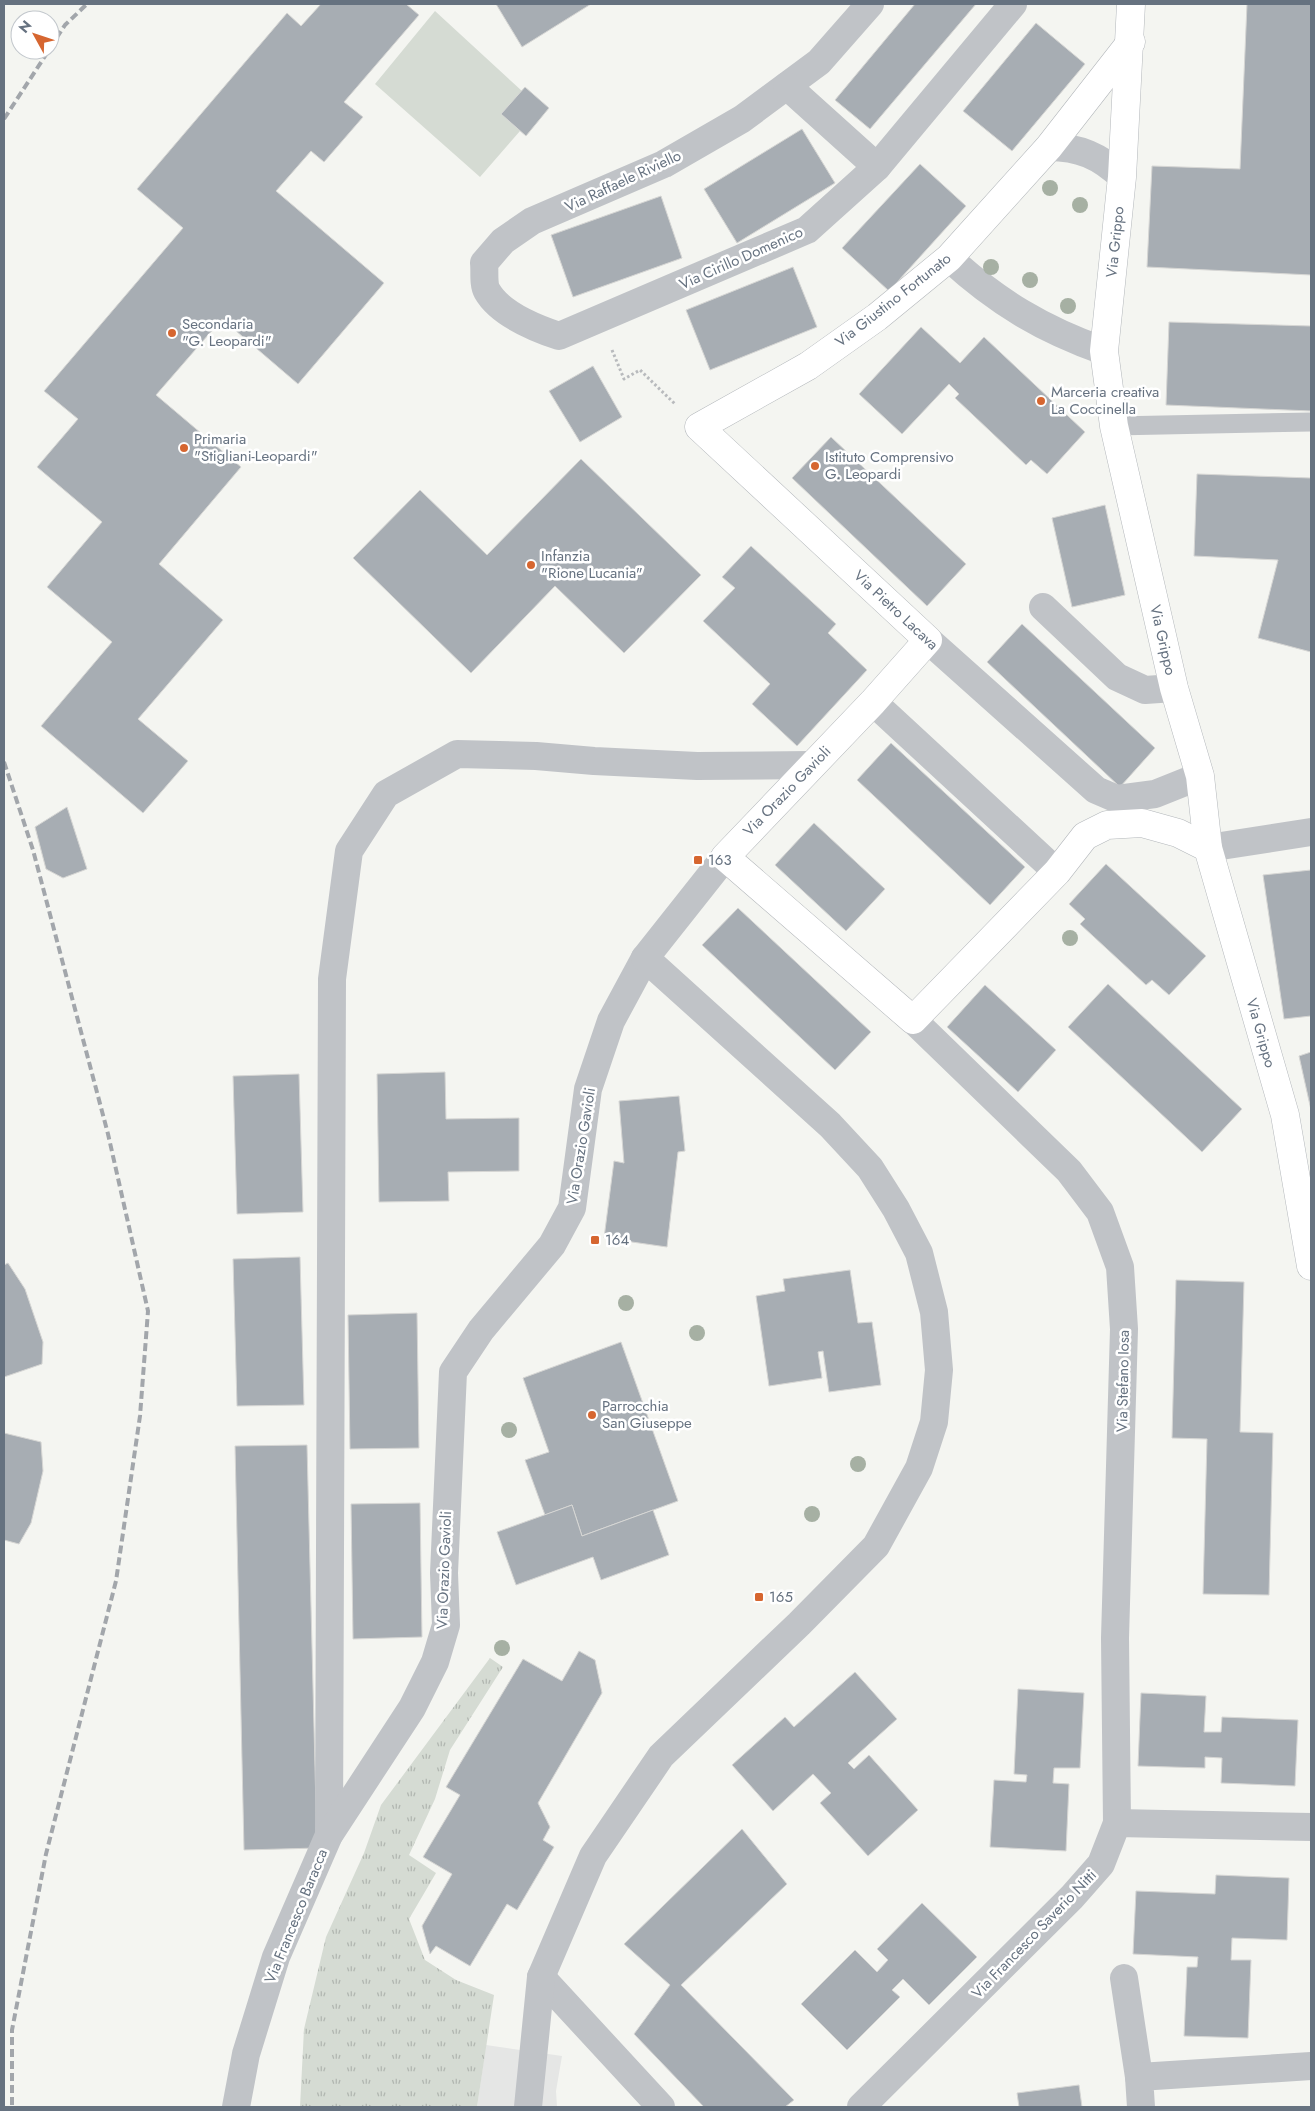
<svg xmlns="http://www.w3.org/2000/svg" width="1315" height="2111" viewBox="0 0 1315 2111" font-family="Jost,sans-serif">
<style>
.built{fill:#e5e6e5}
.grass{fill:url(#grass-tufts)}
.park{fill:#d5dbd3}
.building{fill:#a7adb3;stroke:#d6d6d4}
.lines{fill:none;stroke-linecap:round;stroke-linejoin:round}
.secondary-casing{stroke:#b3b7bb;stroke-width:29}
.path{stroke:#b8babd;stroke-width:3;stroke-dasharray:2.5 2.5;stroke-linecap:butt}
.lane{stroke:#c0c3c7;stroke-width:19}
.street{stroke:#c0c3c7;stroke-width:28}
.secondary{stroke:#fff;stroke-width:28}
.rail{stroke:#a2a6ab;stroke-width:4;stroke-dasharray:8 4;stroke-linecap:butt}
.tree{fill:#a6b0a3}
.poi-dot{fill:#d66630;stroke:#fff;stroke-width:2}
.labels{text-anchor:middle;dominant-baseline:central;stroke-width:5;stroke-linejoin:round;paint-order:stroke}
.street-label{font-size:15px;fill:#667280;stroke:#fff}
.poi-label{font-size:15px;fill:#667280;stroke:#fff;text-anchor:start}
</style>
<defs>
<pattern id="grass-tufts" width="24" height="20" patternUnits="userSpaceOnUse" patternTransform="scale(1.25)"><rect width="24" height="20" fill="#d5dbd3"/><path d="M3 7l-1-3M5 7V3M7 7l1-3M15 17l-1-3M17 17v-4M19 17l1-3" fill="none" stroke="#b1b6b0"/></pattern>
</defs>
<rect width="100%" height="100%" fill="#f4f5f1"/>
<polygon class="built" points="486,2045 562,2056 556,2091 557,2107 477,2107"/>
<polygon class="grass" points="490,1658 503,1667 450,1750 435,1799 409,1855 436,1873 409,1919 425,1960 456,1980 494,1995 477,2107 300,2107 304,2029 326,1937 364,1853 381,1805"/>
<polygon class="park" points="435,11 522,91 501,114 520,131 480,177 375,84"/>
<g class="building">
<polygon points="321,4 406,4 419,15 344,102 363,117 324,162 311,151 276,191 384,283 298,384 222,319 156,395 241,467 159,564 223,620 138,719 188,761 143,813 41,726 112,642 47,587 102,522 37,467 78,419 44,391 183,228 137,189 287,13 301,26"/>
<polygon points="496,4 591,4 522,47"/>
<polygon points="915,4 976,4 870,129 835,100"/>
<polygon points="1247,4 1311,4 1311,275 1147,267 1152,166 1240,169"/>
<polygon points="1036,23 1085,64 1012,151 963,111"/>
<polygon points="525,87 549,108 526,136 501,114"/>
<polygon points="802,129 835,183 737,243 704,189"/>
<polygon points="920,164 966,206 889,291 842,248"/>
<polygon points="661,196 682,258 573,297 551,235"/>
<polygon points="793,267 817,327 710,370 686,310"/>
<polygon points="1169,322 1311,326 1311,411 1166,405"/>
<polygon points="921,327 960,363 984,337 1085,432 1047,474 1031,460 1026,465 955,398 959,394 949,384 902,434 859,394"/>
<polygon points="593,366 622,417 580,442 549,391"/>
<polygon points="831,437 966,564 927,606 792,478"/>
<polygon points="581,459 701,575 624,653 555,586 471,673 353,558 420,490 487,555"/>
<polygon points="1197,474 1311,478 1311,652 1258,638 1278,560 1194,556"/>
<polygon points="1105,505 1125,595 1072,607 1052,518"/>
<polygon points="751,546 836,624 828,633 867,670 797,746 752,704 770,684 703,621 735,588 722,577"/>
<polygon points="1022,624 1155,748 1120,787 987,662"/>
<polygon points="891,743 1025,867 990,905 857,780"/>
<polygon points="67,807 87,869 63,878 46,869 35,827"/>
<polygon points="814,823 885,889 846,931 775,865"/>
<polygon points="1106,864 1206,956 1169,995 1152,980 1146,985 1080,924 1085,919 1069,904"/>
<polygon points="1311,870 1311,1016 1284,1019 1263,875"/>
<polygon points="738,908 871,1032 835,1070 702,945"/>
<polygon points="1108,984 1242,1109 1202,1152 1068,1027"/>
<polygon points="985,985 1056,1050 1018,1092 947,1027"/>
<polygon points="1311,1052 1311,1110 1299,1056"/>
<polygon points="445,1072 446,1119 519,1118 519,1171 448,1172 449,1201 379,1202 377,1074"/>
<polygon points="299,1074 303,1212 237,1214 233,1076"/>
<polygon points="679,1096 685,1151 678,1152 667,1247 604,1238 614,1161 624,1163 619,1101"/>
<polygon points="300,1257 304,1405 237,1406 233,1259"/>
<polygon points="8,1263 25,1289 43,1342 42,1364 4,1377 4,1265"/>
<polygon points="850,1270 858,1323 872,1322 881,1385 829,1392 823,1351 818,1352 822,1378 769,1386 756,1296 785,1291 783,1279"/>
<polygon points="1176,1280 1244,1282 1240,1432 1273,1433 1269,1595 1203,1594 1207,1439 1172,1438"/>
<polygon points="417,1313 419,1448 350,1449 348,1315"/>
<polygon points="621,1342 678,1501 582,1536 572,1505 545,1515 525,1460 549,1452 523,1378"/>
<polygon points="4,1433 41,1442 43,1471 31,1523 19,1544 4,1540"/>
<polygon points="307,1445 317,1848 244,1850 235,1446"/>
<polygon points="420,1503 422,1637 353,1639 351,1504"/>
<polygon points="572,1505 582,1536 653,1510 669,1555 601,1580 593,1557 516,1585 497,1532"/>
<polygon points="579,1651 595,1660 602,1693 538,1803 550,1827 543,1840 554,1847 517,1910 507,1904 470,1966 436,1946 430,1954 422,1926 452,1874 423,1857 460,1795 446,1787 523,1659 562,1681"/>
<polygon points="855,1672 897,1719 848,1763 854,1769 869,1755 918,1810 868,1856 820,1803 831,1793 813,1774 773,1811 732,1765 785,1717 794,1727"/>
<polygon points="1018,1689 1084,1693 1080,1768 1054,1768 1053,1783 1069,1784 1066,1851 990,1847 994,1780 1026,1782 1027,1775 1014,1774"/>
<polygon points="1141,1693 1206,1696 1204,1732 1221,1732 1222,1717 1298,1720 1295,1786 1221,1783 1222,1758 1205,1757 1205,1768 1138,1766"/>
<polygon points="742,1829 787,1884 681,1985 794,2100 785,2107 704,2107 634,2034 670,1985 624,1944"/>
<polygon points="1216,1875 1289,1878 1287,1940 1232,1938 1231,1960 1251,1960 1248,2038 1184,2036 1187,1967 1197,1967 1198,1957 1133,1954 1136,1891 1215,1894"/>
<polygon points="922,1903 977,1957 929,2005 903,1979 892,1990 900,1997 847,2050 801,2004 855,1950 877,1972 888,1960 877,1949"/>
<polygon points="1079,2085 1082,2107 1019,2107 1017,2093"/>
</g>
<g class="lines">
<defs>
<g id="secondary">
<polyline points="1131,4 1122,177 1104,351 1114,426 1174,688 1200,776 1208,848 1285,1115 1311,1266"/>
<polyline points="1131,42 1049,147 949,258 877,317 808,366 699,427 928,640 873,702 725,857 913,1020 1057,872 1085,836 1107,825 1142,823 1178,833 1208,848"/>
</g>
</defs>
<use href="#secondary" class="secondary-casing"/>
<polyline class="path" points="612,350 624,379 640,370 675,404"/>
<polyline class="lane" points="1114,426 1311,422"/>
<g class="street">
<path d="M870,4L819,62L742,119L664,164L532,221L503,241L484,263C485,271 483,284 487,291C500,314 535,328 559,336L807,230L877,167L1013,4"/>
<polyline points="787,86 877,167"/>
<path d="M1049,147C1079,147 1100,156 1122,177"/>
<path d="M949,258C997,302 1042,329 1104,351"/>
<polyline points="1043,607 1117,677 1145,690 1174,688"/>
<polyline points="928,640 1096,790 1117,799 1155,794 1200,776"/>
<polyline points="873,702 1057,872"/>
<polyline points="1208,848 1311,832"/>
<polyline points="913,1020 1069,1171 1100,1212 1120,1267 1124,1329 1115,1638 1117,1823"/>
<polyline points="329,1835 332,979 349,851 386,794 457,754 536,756 594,761 697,766 811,765"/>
<polyline points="541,1977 661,2107"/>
<polyline points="1124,1978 1139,2077"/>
<polyline points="236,2107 246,2054 276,1957 329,1835 412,1708 435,1662 446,1625 444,1573 453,1372 481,1330 552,1245 572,1208 588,1089 611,1021 645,958 725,857"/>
<polyline points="528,2107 541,1977 593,1856 661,1756 799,1624 876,1546 919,1468 934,1422 939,1370 934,1312 919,1253 896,1209 870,1168 830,1125 645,958"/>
<polyline points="861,2107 1072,1897 1101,1864 1117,1823 1311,1827"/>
<polyline points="1141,2107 1139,2077 1311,2066"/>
</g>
<use href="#secondary" class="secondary"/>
<g class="rail">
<polyline points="50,48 65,25 87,4"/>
<polyline points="4,119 49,50"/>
<polyline points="4,762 33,850 108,1134 148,1311 140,1416 116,1581 46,1854 12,2030 12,2107"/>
</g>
</g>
<g class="tree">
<circle cx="1050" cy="188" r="8"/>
<circle cx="1080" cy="205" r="8"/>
<circle cx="991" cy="267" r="8"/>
<circle cx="1030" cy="280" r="8"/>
<circle cx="1068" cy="306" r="8"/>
<circle cx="1070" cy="938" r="8"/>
<circle cx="626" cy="1303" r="8"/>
<circle cx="697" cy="1333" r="8"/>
<circle cx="509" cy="1430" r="8"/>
<circle cx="858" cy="1464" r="8"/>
<circle cx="812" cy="1514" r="8"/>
<circle cx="502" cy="1648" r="8"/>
</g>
<g class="poi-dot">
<circle cx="172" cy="333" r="5"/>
<circle cx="1041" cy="401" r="5"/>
<circle cx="184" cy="448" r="5"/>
<circle cx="815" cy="466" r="5"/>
<circle cx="531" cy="565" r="5"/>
<rect x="693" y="855" width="10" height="10" rx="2.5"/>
<rect x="590" y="1235" width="10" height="10" rx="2.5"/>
<circle cx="592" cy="1415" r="5"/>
<rect x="754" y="1592" width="10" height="10" rx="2.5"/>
</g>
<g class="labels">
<g class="street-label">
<text transform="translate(623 181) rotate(-25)">Via Raffaele Riviello</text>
<text transform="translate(1115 242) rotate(-84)">Via Grippo</text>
<text transform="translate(741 258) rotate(-24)">Via Cirillo Domenico</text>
<text transform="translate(893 300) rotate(-38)">Via Giustino Fortunato</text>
<text transform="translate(896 610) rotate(43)">Via Pietro Lacava</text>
<text transform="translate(1163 640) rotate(77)">Via Grippo</text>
<text transform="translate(787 791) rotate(-46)">Via Orazio Gavioli</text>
<text transform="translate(1261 1033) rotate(74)">Via Grippo</text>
<text transform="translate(581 1146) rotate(-81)">Via Orazio Gavioli</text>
<text transform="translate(1123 1381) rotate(-89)">Via Stefano Iosa</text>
<text transform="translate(444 1570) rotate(-88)">Via Orazio Gavioli</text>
<text transform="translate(296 1916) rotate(-68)">Via Francesco Baracca</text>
<text transform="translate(1034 1934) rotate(-46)">Via Francesco Saverio Nitti</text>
</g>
<g class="poi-label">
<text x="182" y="324">Secondaria<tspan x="182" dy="17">"G. Leopardi"</tspan></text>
<text x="1051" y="392">Marceria creativa<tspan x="1051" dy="17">La Coccinella</tspan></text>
<text x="194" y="439">Primaria<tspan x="194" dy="17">"Stigliani-Leopardi"</tspan></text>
<text x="825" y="457">Istituto Comprensivo<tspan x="825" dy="17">G. Leopardi</tspan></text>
<text x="541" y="556">Infanzia<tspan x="541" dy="17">"Rione Lucania"</tspan></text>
<text x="708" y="860">163</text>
<text x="605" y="1240">164</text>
<text x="602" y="1406">Parrocchia<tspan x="602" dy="17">San Giuseppe</tspan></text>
<text x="769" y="1597">165</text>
</g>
</g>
<rect width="1315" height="2111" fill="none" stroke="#667280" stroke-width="10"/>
<g transform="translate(35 35) rotate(310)"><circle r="24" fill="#ffffff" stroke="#c2c7cc"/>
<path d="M0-4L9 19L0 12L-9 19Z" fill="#d66630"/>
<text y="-8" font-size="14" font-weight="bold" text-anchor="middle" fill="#667280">N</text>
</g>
</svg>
